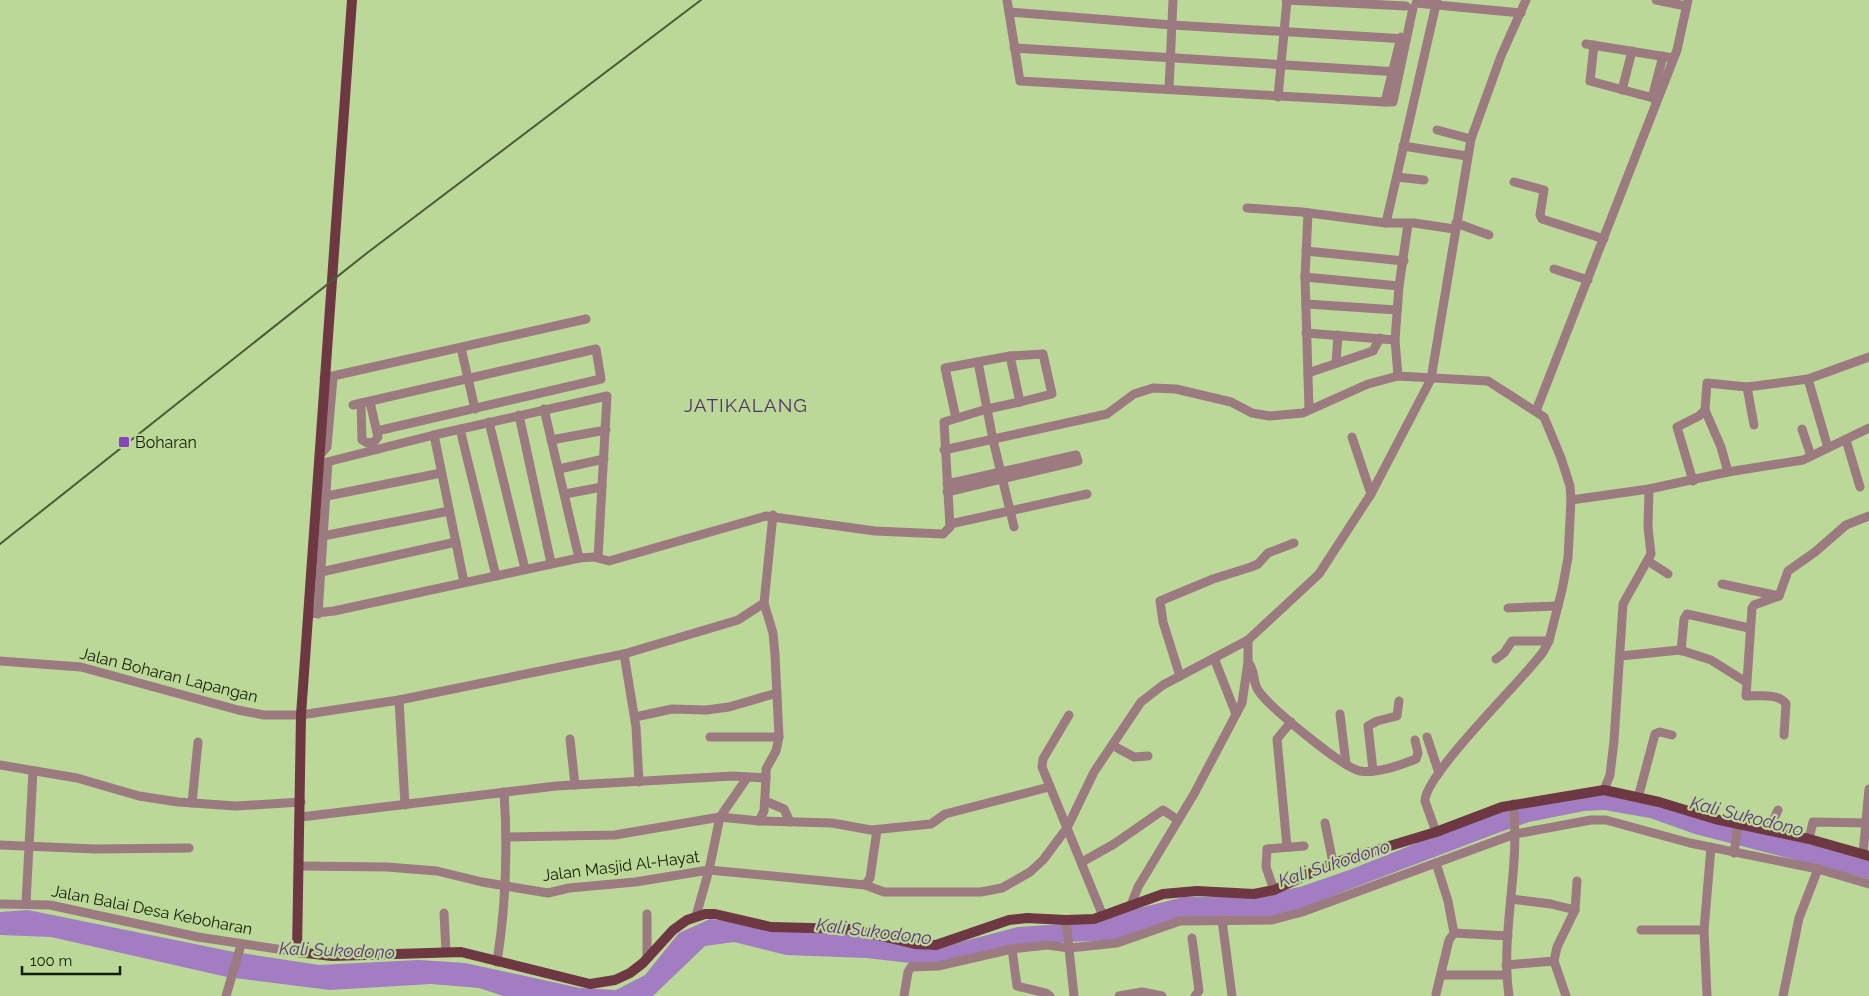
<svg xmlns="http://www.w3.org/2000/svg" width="1869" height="996" viewBox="0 0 1869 996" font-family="Raleway,sans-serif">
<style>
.water{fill:#a27dc2}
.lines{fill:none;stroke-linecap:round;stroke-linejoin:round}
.minor{stroke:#9c7b80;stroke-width:9}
.major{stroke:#6e3843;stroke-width:10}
.rail{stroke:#4b5b36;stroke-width:2}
.poi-dot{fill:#8844b8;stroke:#bbd898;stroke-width:2}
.labels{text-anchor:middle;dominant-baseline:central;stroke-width:4.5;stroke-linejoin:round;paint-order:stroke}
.poi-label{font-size:16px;fill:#121c04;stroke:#bbd898;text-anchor:start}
.street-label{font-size:16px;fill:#121c04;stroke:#bbd898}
.water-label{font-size:18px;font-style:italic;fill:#623285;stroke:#bbd898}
.quarter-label{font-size:19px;letter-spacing:1px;fill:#51316b;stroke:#bbd898}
</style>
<rect width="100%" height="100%" fill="#bbd898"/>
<polygon class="water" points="1606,793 1869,859 1869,879 1695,834 1650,818 1604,810 1584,811 1529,822 1495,834 1340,893 1300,912 1264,920 1189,917 1120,940 1065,942 928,965 866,958 786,955 734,942 705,946 653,996 503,996 479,988 431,984 330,990 227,977 51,937 0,935 0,912 28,910 234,952 319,965 419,960 465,963 580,988 616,990 645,975 679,933 710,919 736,922 781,931 853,934 949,945 1018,927 1079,923 1184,897 1248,897 1300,887 1349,870 1505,808"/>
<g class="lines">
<g class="minor">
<polyline points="1007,0 1020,81 1385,102 1393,102 1413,8"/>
<polyline points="1286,0 1406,6"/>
<polyline points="1656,0 1686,6"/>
<polyline points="1416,3 1521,13"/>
<polyline points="1009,12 1172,25 1406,39"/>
<polyline points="1586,44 1673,58"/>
<polyline points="1594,45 1590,81 1657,99"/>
<polyline points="1014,48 1399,72"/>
<polyline points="1169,89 1173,0"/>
<polyline points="1622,90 1632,51"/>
<polyline points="1278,97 1287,0"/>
<polyline points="1652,98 1663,56"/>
<polyline points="1385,102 1401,37"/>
<polyline points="1437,130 1471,139"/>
<polyline points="1403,146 1467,156"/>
<polyline points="1397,177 1424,180"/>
<polyline points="1514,182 1544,190 1540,215 1542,219 1604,239"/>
<polyline points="1247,208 1302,212 1386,223 1414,223 1454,229"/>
<polyline points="1308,213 1305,277 1309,410"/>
<polyline points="1386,223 1437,0"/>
<polyline points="1456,223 1489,235"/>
<polyline points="1306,251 1404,261"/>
<polyline points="1554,269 1588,280"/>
<polyline points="1305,277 1399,286"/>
<polyline points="1306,304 1397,310"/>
<polyline points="1306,333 1395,340"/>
<polyline points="461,348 475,409"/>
<polyline points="978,362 993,440 1014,527"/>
<polyline points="1336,363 1338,335"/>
<polyline points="1308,373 1373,351 1380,338"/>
<polyline points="1398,376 1395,340 1399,286 1408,224"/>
<polyline points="324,378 586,319"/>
<polyline points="1808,379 1828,448"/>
<polyline points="1747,387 1754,425"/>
<polyline points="361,403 362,440 367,443 374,442 378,437 370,402"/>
<polyline points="353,405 596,349 601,379 377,431"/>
<polyline points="544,409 579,558"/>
<polyline points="1536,411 1677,50 1688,0"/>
<polyline points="519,415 551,563"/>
<polyline points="956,418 945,368 1010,356 1043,354 1052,394 1020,402"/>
<polyline points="489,422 525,569"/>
<polyline points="460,429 496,576"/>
<polyline points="1802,429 1811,456"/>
<polyline points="434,435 464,582"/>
<polyline points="1352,437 1371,494"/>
<polyline points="551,440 606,430"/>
<polyline points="1846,440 1860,487"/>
<path d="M944,450L1107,414L1134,394L1153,388L1176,389L1231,402L1252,413L1269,416L1303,413L1368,384L1398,376L1488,381L1544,417L1561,458L1570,486L1571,500L1568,558L1562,590L1549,641L1543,652C1522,681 1425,774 1425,801L1436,832"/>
<polyline points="319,456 327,447 333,378"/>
<polyline points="319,464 434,435 607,396 598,558"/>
<polyline points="559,469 604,459"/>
<polyline points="1728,472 1721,447 1705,410 1707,383 1747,387 1808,379 1869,357"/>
<polyline points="1693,481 1677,427 1699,416 1705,410"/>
<polyline points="947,484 1076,455 1078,461 947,492"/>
<polyline points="565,494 602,487"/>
<polyline points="327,496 441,473"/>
<polyline points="1571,500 1649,489 1728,472 1803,460 1869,428"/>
<polyline points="950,524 1087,494"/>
<polyline points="323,536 449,511"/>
<polyline points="1648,561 1668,574"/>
<polyline points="321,572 456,542"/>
<polyline points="1722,584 1779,596"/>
<polyline points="1508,608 1558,606"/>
<polyline points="308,614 334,611 579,558 594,557 609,561 766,516 875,531 943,534 950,527 944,422 987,409 1020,402 1010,356"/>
<polyline points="318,614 328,462"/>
<polyline points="1681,651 1684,619 1687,614 1749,628"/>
<polyline points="624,654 636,727 639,782"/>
<polyline points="1620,656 1680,650 1711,660 1746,682"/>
<polyline points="1214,658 1236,714"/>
<polyline points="1496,659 1504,653 1512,641 1549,641"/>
<polyline points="0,661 81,667 238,710 264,715 301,715 399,700 624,654 738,620 764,603"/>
<path d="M1248,662C1256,671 1252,681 1258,690C1268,706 1343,768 1360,771C1377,774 1400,765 1416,759L1418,753L1415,740"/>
<polyline points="1180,676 1163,622 1160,601 1213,579 1251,567 1258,564 1268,553 1294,543"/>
<polyline points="399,700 405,805"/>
<polyline points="1340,714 1346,764"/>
<polyline points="1069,715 1043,759 1042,767 1103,916"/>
<polyline points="635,717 672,709 706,710 729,707 777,693"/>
<path d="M1784,735L1786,704C1779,693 1759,696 1746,696L1752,608L1754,605L1779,596L1788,571L1815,552L1846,525L1869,516"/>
<polyline points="710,737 779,737"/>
<polyline points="1427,737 1439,773"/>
<polyline points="570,739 575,785"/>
<polyline points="1112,745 1134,757 1148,756"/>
<polyline points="0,765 77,778 139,796 178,802 236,806 301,802"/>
<polyline points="1373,770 1368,726 1377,721 1397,716 1399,701"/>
<polyline points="1604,790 1610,775 1614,741 1623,604 1651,554 1648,527 1649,489"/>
<polyline points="1638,798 1655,734 1660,732 1672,735"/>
<polyline points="765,801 784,809 790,822"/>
<polyline points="192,803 198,742"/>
<polyline points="301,817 556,786 733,776 766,778 766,769 776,751 779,737 775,655 773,633 764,603 773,515"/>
<polyline points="759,821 764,811 766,778"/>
<polyline points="1325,823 1333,863"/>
<polyline points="1768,831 1778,810"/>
<polyline points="507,837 615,835 720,817 759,821 832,823 871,830 931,824 945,814 1049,787"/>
<polyline points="1809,839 1813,822 1866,823"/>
<polyline points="0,845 95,849 189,848"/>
<polyline points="1287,847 1277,739 1291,722"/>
<polyline points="1734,853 1738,824"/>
<polyline points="1863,854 1869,789"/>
<polyline points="1082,862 1114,844 1163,810 1178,820"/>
<polyline points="299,866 387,867 437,871 482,882 548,893 569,888 635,882 709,870 865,885 884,892 981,892 1002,888 1030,872 1043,860 1067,828 1094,772 1141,702 1163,685 1248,640 1319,574 1371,494 1431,379 1471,139 1501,56 1526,0"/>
<polyline points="865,885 870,878 877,830"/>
<polyline points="1274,890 1266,867 1267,849 1304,846"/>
<polyline points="1511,899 1551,904 1575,910"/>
<polyline points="26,903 33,771"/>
<polyline points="0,904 50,905 198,937 297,952"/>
<polyline points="1131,905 1138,887 1194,794 1242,703 1248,662 1248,640"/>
<polyline points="444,913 446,952"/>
<polyline points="696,916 709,870 720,817 747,778"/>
<polyline points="1066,920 1074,996"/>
<polyline points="1222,920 1232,996"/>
<polyline points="1641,930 1704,930 1707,996"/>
<polyline points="1704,930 1711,847"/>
<polyline points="1454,933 1508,936"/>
<polyline points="1192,938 1199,991 1195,996"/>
<polyline points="1012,949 1017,986 1046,993 1050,996"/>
<polyline points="647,958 647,914"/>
<path d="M497,962C506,905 508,850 504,792"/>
<polyline points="1506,965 1554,961"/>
<polyline points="1442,975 1506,975"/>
<polyline points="1436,994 1449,940 1454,933 1448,901 1436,863"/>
<polyline points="226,996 241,945"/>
<polyline points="904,996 908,972 911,967 938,966 1012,949 1047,945 1069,948 1117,943 1180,921 1272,920 1302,912 1515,834 1591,820 1606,820 1690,843 1818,869 1869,884"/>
<polyline points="1119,996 1142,992 1162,996"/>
<path d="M1509,996C1500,932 1521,868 1513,804"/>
<polyline points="1566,996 1554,961 1557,947 1575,910 1577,881"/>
<polyline points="1783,996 1799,918 1818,869"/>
</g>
<polyline class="major" points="352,0 301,715 297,952 332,956 461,952 590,984 615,980 630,973 643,963 673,930 687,920 705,914 715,914 771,927 851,929 915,944 936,945 1009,920 1027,918 1066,920 1094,919 1163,894 1197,891 1254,894 1274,890 1333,863 1436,832 1502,807 1604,790 1659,802 1715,819 1809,839 1869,856"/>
<polyline class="rail" points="0,544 367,253 701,0"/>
</g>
<rect class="poi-dot" x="118" y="436" width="12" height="12" rx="2.5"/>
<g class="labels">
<g class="poi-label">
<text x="135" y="442">Boharan</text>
</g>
<g class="street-label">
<text transform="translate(169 675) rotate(14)">Jalan Boharan Lapangan</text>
<text transform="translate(621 866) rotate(-7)">Jalan Masjid Al-Hayat</text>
<text transform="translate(152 910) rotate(11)">Jalan Balai Desa Keboharan</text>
</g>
<g class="water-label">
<text transform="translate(1747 816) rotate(14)">Kali Sukodono</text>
<text transform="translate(1334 863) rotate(-18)">Kali Sukodono</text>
<text transform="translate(874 931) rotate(7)">Kali Sukodono</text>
<text transform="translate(337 950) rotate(2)">Kali Sukodono</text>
</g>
<g class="quarter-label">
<text x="746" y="405">JATIKALANG</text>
</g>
</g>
<path d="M22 966v8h98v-8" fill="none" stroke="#121c04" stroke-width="2.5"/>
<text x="30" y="966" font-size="15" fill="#121c04" stroke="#bbd898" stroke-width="4" paint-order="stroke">100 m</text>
</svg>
